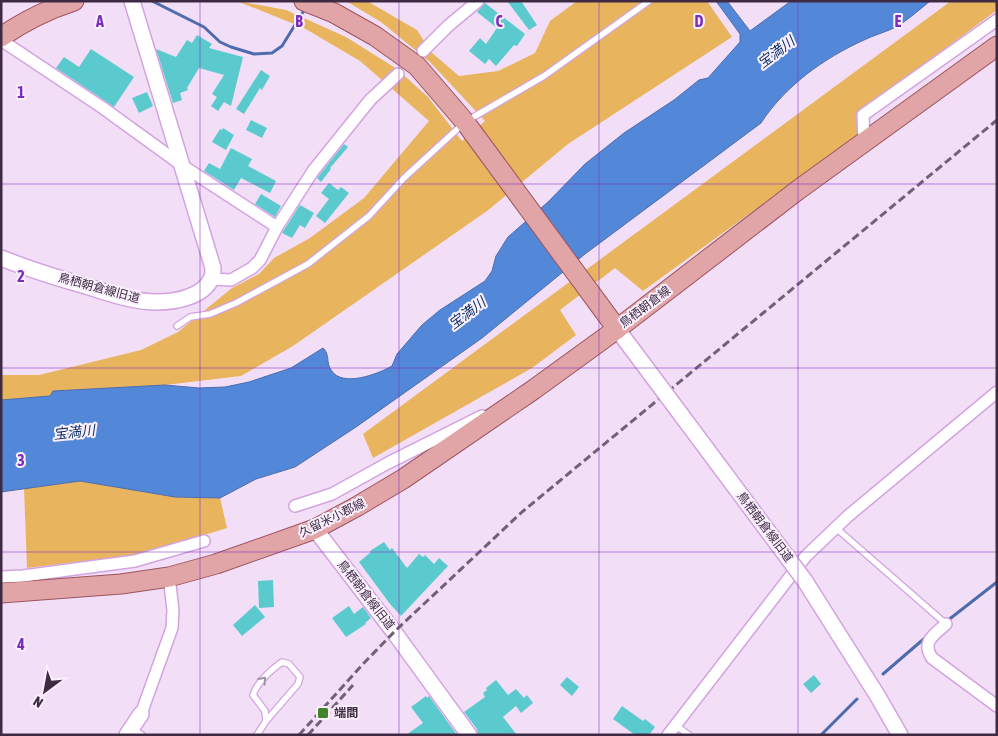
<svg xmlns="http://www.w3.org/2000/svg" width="998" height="736" viewBox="0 0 998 736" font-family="'Asap Condensed','Noto Sans JP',sans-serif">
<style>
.green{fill:#e8b55e}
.water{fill:#5388d9;stroke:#4d6cac}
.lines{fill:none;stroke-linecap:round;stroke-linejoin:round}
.stream{stroke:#4d6cac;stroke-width:3}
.building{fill:#5bcace}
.service-casing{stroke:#d3a3e1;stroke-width:8}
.minor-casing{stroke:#d3a3e1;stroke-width:14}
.tertiary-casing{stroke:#d3a3e1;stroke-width:18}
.primary-casing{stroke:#9c535e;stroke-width:21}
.service{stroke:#fff;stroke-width:5.5}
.minor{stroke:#fff;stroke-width:11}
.tertiary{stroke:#fff;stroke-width:15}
.primary{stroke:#e2a5a7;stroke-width:19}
.rail{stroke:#735f78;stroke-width:3;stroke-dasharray:8 4;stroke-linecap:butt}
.tertiary-bridge-casing{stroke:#d3a3e1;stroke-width:18;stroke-linecap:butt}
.tertiary-bridge{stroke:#fff;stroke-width:15}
.oneway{stroke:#9e94a1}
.grid{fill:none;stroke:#7b2cbf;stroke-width:1;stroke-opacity:0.55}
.poi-dot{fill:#41852a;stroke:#faf0fd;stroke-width:2}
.labels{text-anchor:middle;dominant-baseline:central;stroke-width:4;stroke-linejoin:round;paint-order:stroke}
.street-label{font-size:12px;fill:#3e2a43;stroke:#faf0fd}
.poi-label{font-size:12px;font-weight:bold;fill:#3e2a43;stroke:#faf0fd;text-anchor:start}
.water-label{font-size:14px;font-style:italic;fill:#103266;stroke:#faf0fd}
.grid-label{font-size:16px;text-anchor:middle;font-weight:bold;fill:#7b2cbf;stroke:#faf0fd;stroke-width:4;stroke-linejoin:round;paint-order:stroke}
</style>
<rect width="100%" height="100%" fill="#f3def8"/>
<g class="green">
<polygon points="237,1 286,10 346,37 397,69 428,97 462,141 485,121 430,62 381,22 346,1 367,1 417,30 431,52 459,76 498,71 535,53 550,21 577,1 707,1 732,37 568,144 487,211 293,346 241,376 165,385 54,391 50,396 1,400 1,375 39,375 141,350 178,332 232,288 259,274 274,258 310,238 364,198 429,121 360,61 304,28"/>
<polygon points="951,1 997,1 997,10 861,111 859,134 643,291 615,268 560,310 576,335 532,368 373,458 363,434"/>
<polygon points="80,481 175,497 220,498 227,528 143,554 27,568 24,488"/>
</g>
<path class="water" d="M716,1H727L750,31L791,1H930C919,10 908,20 896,27C886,32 874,35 864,40C824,58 785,86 761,123L585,254L482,338L356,427L295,467L256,479L220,498L175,497L80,481L1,492V400L50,396L53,391L165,385L199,388L225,387L249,382L291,368L323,348C330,354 326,363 331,370C342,388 378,374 392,366L397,354L422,325L440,310L485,281L492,271L496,256L508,237L548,202L585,164L624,133L674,100L699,80L708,78L740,42V34Z"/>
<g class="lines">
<g class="stream">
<polyline points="152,1 204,27 220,42 231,47 254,54 272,53 282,46 303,12"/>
<polyline points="947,621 997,582"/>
<polyline points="883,674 926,637"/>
<polyline points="821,735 857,699"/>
</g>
</g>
<g class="building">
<polygon points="507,1 521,1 537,25 529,30"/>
<polygon points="485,3 525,34 517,46 514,45 496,66 489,59 485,64 469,51 480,38 486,44 497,28 477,12"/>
<polygon points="197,35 212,44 209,48 243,57 231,106 224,102 218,111 211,106 217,97 212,94 224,75 199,68 187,88 188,90 180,93 182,100 173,103 156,49 176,57 187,40 192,43"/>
<polygon points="91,49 134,77 114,107 56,68 64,57 79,67"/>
<polygon points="261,70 270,76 262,90 260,88 244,114 236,109"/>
<polygon points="147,92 153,106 139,113 132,98"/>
<polygon points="251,120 267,128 262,138 246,130"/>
<polygon points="223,128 234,135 226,150 212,142 220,129 222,130"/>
<polygon points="344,144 348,147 330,168 331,169 321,182 317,178"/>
<polygon points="231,148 252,159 248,166 276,181 270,193 241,178 234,190 204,171 209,163 220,169"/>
<polygon points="329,183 338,190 341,187 349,193 325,223 316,216 329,199 321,193"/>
<polygon points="261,194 281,206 275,217 255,204"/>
<polygon points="300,205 314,213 305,228 300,225 292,238 282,233"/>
<polygon points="384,542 390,550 392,548 407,568 419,554 423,557 425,555 434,564 439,558 448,566 401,616 390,604 359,562 371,552 370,551"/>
<polygon points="273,580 274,607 259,608 258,581"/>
<polygon points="255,605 265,617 242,636 233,625"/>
<polygon points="349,606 354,614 363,607 371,618 365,623 366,624 346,637 332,618"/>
<polygon points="814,675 821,684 811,693 803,684"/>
<polygon points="567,677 579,687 572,696 560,685"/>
<polygon points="496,680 508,695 516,689 524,698 527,695 533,703 521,713 516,706 503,717 517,735 478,735 477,729 464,712 485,697 483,693 487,690 486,688"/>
<polygon points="426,696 427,698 429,696 457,735 406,735 423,723 411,707"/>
<polygon points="622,706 643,721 645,719 655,727 649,735 635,735 613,719"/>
</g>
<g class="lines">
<defs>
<g id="service">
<polyline points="177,326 190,317 210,314 236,303 308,264 369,216 404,178 465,122 544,76 649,1"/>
<polyline points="836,528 946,624"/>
<polyline points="675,725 689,735"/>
<polyline points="133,729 142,735"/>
<path d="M257,735L266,721L298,684L300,677L289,664L282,662C271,670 257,683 253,695L265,711L266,721"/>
</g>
<g id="minor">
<polyline points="1,40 103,108 183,166 277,227"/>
<polyline points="423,51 448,26 478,1"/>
<polyline points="864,142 863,115 997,20"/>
<polyline points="212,279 231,280 252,268 260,260 277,227 313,171 370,100 398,74"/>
<polyline points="295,506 332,494 388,463 482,416"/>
<polyline points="1,577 23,576 135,561 204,541"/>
<path d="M946,624C934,635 921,642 932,658L997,706"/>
<polyline points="141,714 172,628 173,610 169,577"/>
<polyline points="668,735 806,556 848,516 997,392"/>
</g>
<g id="tertiary">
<path d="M1,258C29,269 57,278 86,286C108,293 133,302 157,302C175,302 203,297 211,279C213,276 213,271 213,268L132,1"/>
<polyline points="617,329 650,373"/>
<polyline points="315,529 394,632 469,735"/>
<polyline points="805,581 877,695 900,735"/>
<polyline points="127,735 141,714"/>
</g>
<g id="primary">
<polyline points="304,1 334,13 375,36 417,66 465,122 617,329"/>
<path d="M1,37C23,22 49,9 74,1"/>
<polyline points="1,593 121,584 169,577 216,564 315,529 356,507 403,479 533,390 617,329 798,190 997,46"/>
</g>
</defs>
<use href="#service" class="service-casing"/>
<use href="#minor" class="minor-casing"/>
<use href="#tertiary" class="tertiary-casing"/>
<use href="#primary" class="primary-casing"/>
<use href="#service" class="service"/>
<use href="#minor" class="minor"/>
<use href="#tertiary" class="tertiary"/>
<use href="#primary" class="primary"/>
<g class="rail">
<polyline points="299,735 363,664 394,632 522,512 997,120"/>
<polyline points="308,735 353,685"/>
</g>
<defs>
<polyline id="tertiary-bridge" points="650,373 805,581"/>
</defs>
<use href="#tertiary-bridge" class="tertiary-bridge-casing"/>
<use href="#tertiary-bridge" class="tertiary-bridge"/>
</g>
<defs><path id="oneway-chevron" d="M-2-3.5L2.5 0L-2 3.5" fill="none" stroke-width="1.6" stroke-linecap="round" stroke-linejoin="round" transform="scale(1.25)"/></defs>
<use class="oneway" href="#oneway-chevron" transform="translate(263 680) rotate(-48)"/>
<path class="grid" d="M200,1V735M399,1V735M599,1V735M798,1V735M1,184H997M1,368H997M1,552H997"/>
<rect class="poi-dot" x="317" y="707" width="12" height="12" rx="2.5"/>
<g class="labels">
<g class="street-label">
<text transform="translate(99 288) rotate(15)">鳥栖朝倉線旧道</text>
<text transform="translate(645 307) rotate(-37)">鳥栖朝倉線</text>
<text transform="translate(332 518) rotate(-26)">久留米小郡線</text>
<text transform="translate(765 527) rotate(53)">鳥栖朝倉線旧道</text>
<text transform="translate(366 595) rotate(52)">鳥栖朝倉線旧道</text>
</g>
<g class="poi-label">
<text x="334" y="713">端間</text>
</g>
<g class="water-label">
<text transform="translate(776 52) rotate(-37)">宝満川</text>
<text transform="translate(467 313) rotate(-37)">宝満川</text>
<text transform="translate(74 432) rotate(-6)">宝満川</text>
</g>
</g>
<g class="grid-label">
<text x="100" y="27">A</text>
<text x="299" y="27">B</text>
<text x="499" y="27">C</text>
<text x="699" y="27">D</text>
<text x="898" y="27">E</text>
<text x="21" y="98">1</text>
<text x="21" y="282">2</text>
<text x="21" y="466">3</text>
<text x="21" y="650">4</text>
</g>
<rect width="998" height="736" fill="none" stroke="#3e2a43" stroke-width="5"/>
<g transform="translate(45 691) rotate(212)" stroke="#faf0fd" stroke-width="4" paint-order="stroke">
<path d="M0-4L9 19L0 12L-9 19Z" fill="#3e2a43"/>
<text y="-8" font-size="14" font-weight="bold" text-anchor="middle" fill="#3e2a43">N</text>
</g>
</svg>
